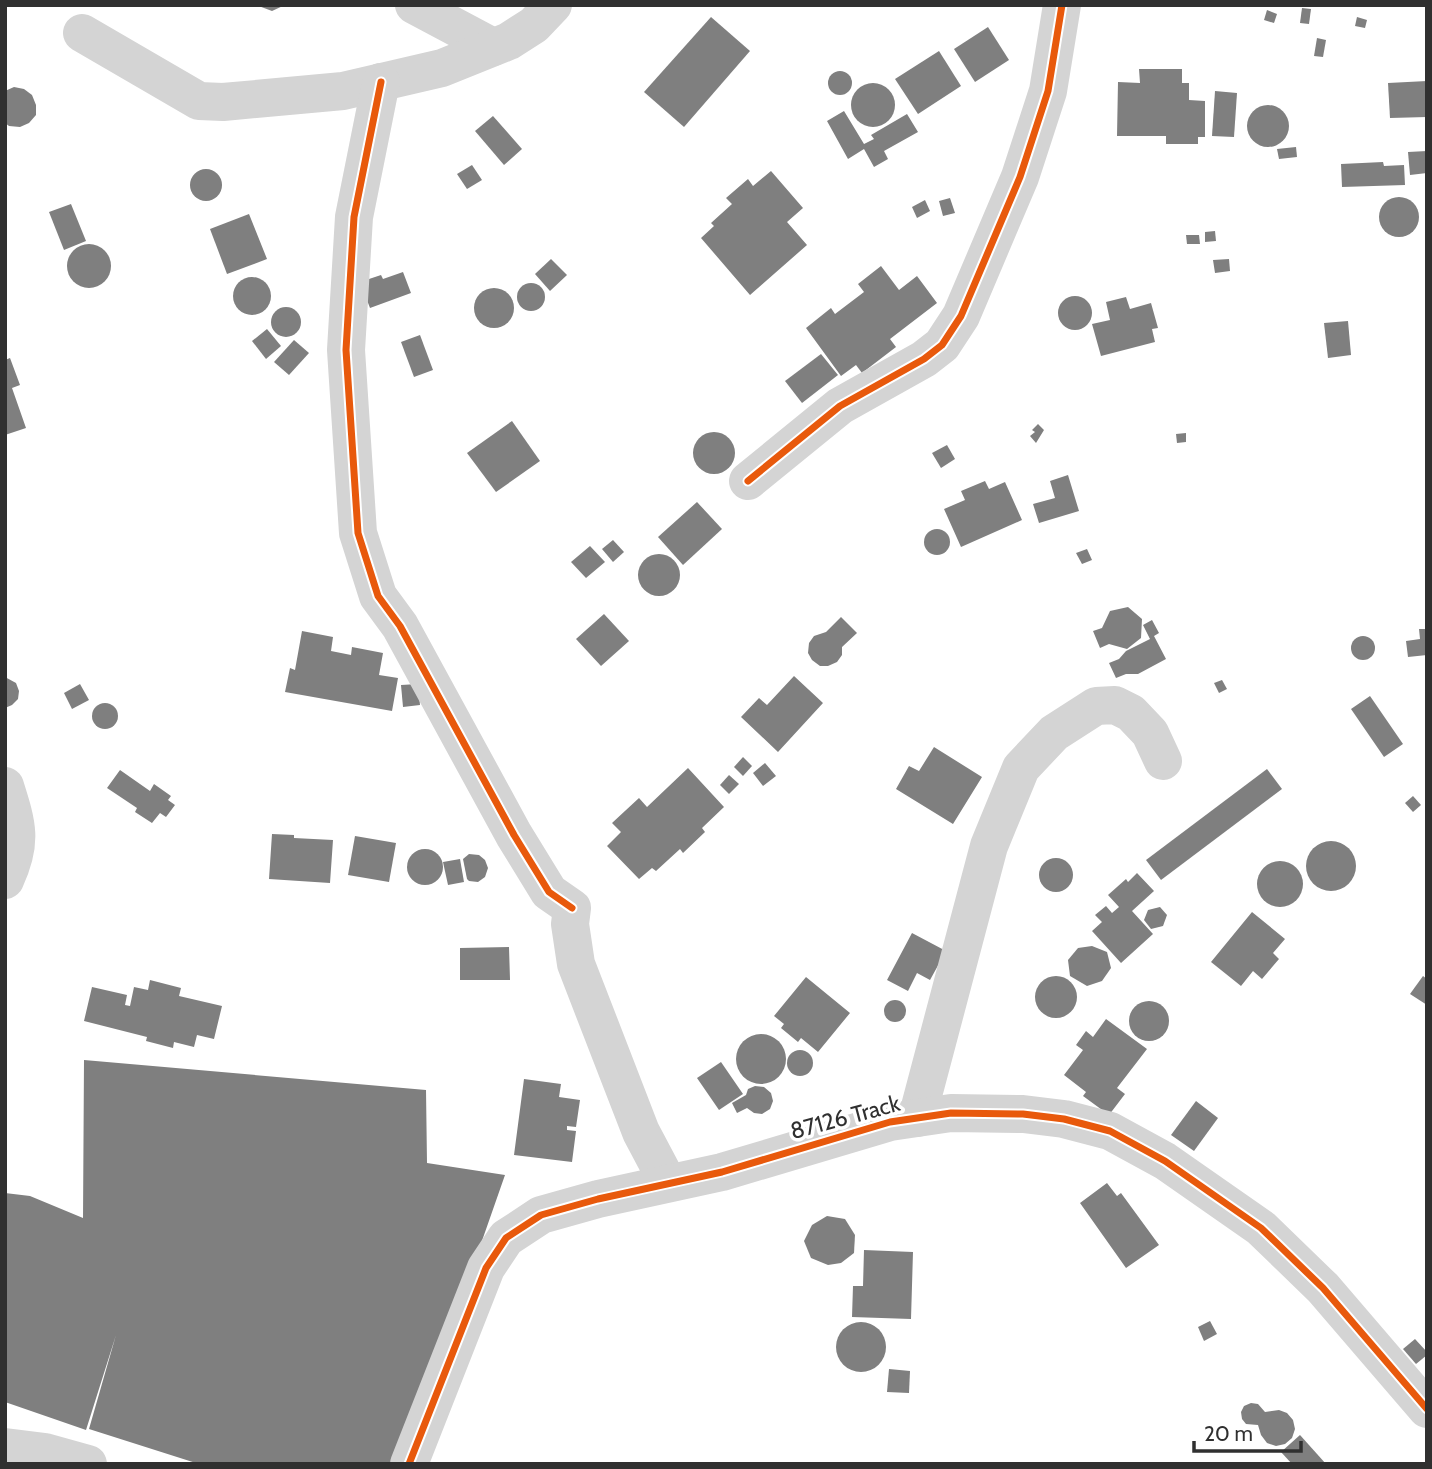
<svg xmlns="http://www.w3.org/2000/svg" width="1432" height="1469" viewBox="0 0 1432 1469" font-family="Cabin,sans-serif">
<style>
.building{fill:#7f7f7f}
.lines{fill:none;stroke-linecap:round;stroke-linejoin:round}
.minor{stroke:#d4d4d4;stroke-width:38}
.cycleway-casing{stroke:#fff;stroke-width:11}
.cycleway{stroke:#e8590c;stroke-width:7}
.labels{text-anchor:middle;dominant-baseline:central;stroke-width:7;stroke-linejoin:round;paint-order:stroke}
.street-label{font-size:23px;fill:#303030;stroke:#fff}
</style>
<rect width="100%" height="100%" fill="#fff"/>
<g class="building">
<polygon points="256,5 285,5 272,11"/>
<polygon points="1302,8 1311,9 1309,24 1300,23"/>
<polygon points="1267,10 1277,14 1274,23 1264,20"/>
<polygon points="711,17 750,51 684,127 644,92"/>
<polygon points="1357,17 1367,20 1365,28 1355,26"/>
<polygon points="988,27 1009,60 975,82 954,49"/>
<polygon points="1317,38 1326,40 1323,57 1314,56"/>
<polygon points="939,51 961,86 918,114 895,79"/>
<polygon points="1139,69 1182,69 1182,83 1189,83 1189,100 1205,101 1205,137 1198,137 1198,144 1166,144 1166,136 1117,136 1118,82 1140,83"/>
<circle cx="840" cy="83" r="12"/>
<polygon points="1427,81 1427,117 1390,118 1388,83"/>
<circle cx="873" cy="105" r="22"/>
<polygon points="14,87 24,89 32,95 36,105 36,115 29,123 20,127 9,126 5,123 5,91"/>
<polygon points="1215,91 1237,93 1234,137 1212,136"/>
<circle cx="1268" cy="126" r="21"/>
<polygon points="844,111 864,144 874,139 871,135 907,114 918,132 884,151 888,159 874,167 864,149 848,159 827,121"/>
<polygon points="493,116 522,149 504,165 475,131"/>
<polygon points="1296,147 1297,157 1279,159 1277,149"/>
<polygon points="1427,151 1427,173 1410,175 1408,152"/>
<polygon points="1383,162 1384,166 1404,165 1405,185 1342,187 1341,164"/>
<polygon points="472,165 482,180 467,189 457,174"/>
<circle cx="206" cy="185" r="16"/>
<polygon points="771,171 803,208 787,222 807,245 750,295 701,238 714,226 711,223 732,204 726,198 748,179 753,186"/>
<circle cx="1399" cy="217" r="20"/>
<polygon points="950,198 955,213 943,216 939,201"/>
<polygon points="925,200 930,211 917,218 912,207"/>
<polygon points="71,204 86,241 64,250 49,212"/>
<polygon points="249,214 267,259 227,274 210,229"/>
<polygon points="1215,231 1216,241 1205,242 1205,232"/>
<polygon points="1186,235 1199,235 1200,244 1187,244"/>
<circle cx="89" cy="266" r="22"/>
<polygon points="551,259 567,275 550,291 535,274"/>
<polygon points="1229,259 1230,271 1215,273 1213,260"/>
<polygon points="881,266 899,290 917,276 937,303 890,339 896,347 862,373 856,365 841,376 806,328 831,308 835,314 864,292 858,284"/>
<polygon points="403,272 411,293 370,308 360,282 381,275 383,279"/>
<circle cx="252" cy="296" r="19"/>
<circle cx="531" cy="297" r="14"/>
<circle cx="494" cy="308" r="20"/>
<circle cx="1075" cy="313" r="17"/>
<polygon points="1126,297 1130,309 1151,303 1158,328 1152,329 1155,342 1101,356 1092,324 1110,320 1106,302"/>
<circle cx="286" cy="322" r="15"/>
<polygon points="1348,321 1351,355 1328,358 1324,323"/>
<polygon points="267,329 281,346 266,359 252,341"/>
<polygon points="420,335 433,370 414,377 401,342"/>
<polygon points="294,340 309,353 289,375 274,362"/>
<polygon points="821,354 838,375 802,403 785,381"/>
<polygon points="10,358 20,385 12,388 26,428 5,435 5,360"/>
<polygon points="512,421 540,461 496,492 467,453"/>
<polygon points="1038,424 1044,430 1036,443 1030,436 1035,432 1032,430"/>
<circle cx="714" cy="453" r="21"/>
<polygon points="1186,433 1186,442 1177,443 1176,434"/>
<polygon points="947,445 955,459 941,468 932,453"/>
<polygon points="1068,475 1079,511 1039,523 1033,504 1055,498 1050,481"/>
<polygon points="985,481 989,489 1005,482 1022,520 961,547 944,509 965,500 961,491"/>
<polygon points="697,502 722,529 683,565 658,537"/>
<circle cx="937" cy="542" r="13"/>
<polygon points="613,540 624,552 613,562 602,549"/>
<polygon points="590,546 605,562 586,578 571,562"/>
<polygon points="1087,549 1092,560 1082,564 1076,553"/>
<circle cx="659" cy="575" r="21"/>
<polygon points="1128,607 1142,619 1141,638 1127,649 1109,644 1100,648 1093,631 1102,628 1110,611"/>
<polygon points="604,614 629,641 601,666 576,639"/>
<polygon points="841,617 857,633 842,647 842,655 837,662 828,666 820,666 812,660 808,653 809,643 814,636 826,632"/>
<polygon points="1152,620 1159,633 1154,636 1166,659 1138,674 1126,674 1116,678 1109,663 1119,659 1126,651 1150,639 1143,625"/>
<polygon points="1419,629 1427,629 1427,655 1408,657 1406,641 1420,639"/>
<polygon points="302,631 333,637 331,651 351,655 352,647 383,653 379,675 398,678 392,711 285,692 290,668 295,670"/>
<circle cx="1363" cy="648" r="12"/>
<polygon points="794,676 823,703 778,752 741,717 759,698 767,705"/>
<polygon points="5,677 16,683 19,691 18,699 12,705 5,708"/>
<polygon points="1222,680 1227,689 1219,693 1214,683"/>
<polygon points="80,684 89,700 72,709 64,693"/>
<polygon points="418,684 420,705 403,707 401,685"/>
<polygon points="1370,696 1403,744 1384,757 1351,709"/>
<circle cx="105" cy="716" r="13"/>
<polygon points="934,747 982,777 953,824 896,789 909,766 919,771"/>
<polygon points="743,757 752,766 743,776 734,767"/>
<polygon points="765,763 776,776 763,786 753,773"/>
<polygon points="688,768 724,807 702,828 705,832 683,853 680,849 656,871 652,868 639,879 607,846 621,832 612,823 639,798 647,807"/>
<polygon points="1267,769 1282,789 1161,880 1146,860"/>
<polygon points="120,770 150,791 154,784 171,796 168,800 175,805 166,817 160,813 152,823 135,812 137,808 107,788"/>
<polygon points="729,775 739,784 729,794 720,785"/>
<polygon points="1413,796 1421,805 1413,812 1405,803"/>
<polygon points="272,834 294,835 294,838 333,840 330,883 269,879"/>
<polygon points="355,836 396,843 389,882 348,875"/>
<circle cx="1331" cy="866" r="25"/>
<circle cx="425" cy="867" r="18"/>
<polygon points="469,854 479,855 485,860 488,868 485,877 478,882 469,881 467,879 463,859"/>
<circle cx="1056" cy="875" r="17"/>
<polygon points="460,859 464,882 448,885 443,862"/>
<circle cx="1280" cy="884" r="23"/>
<polygon points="1137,873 1154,891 1132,911 1153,934 1121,963 1092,931 1102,922 1095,915 1106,906 1112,913 1119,907 1108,895 1126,879 1128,882"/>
<polygon points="1160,907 1167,915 1163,926 1151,929 1144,920 1148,910"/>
<polygon points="1252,912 1285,939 1273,953 1279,959 1262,979 1253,971 1241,986 1211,962"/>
<polygon points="912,933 946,951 930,980 917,973 908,991 887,980"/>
<polygon points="1092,946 1107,952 1111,968 1102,981 1087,986 1070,976 1068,960 1078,948"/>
<polygon points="509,947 510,980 460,980 460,948"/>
<circle cx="1056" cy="997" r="21"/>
<polygon points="1423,976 1427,979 1427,1005 1410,994"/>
<polygon points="806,977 850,1013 818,1052 801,1038 798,1042 781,1028 784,1024 774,1016"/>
<polygon points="150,980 181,988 179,996 222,1006 214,1039 197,1035 194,1047 174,1042 173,1048 146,1041 147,1037 84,1021 92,987 127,995 125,1005 130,1006 134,987 148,990"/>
<circle cx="895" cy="1011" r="11"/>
<circle cx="1149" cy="1021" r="20"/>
<polygon points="1106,1019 1147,1049 1117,1088 1125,1094 1109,1115 1083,1096 1086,1092 1064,1075 1083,1050 1076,1045 1086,1031 1093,1037"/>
<circle cx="761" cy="1059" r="25"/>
<circle cx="800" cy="1063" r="13"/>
<polygon points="84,1060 426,1090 427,1163 505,1175 448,1338 390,1464 199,1464 89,1429 116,1335 86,1430 5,1402 5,1193 30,1196 83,1218"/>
<polygon points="721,1062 743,1094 719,1110 697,1078"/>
<polygon points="524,1079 561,1084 559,1097 580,1100 576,1127 567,1126 567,1130 576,1131 572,1162 514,1155"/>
<polygon points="755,1086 764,1087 771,1093 773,1101 770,1109 762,1114 754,1113 747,1108 737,1113 732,1103 746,1095 748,1089"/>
<polygon points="1196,1101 1218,1118 1194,1151 1171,1135"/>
<polygon points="1107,1183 1117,1196 1121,1193 1159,1245 1126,1268 1080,1203"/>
<polygon points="827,1216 845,1219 855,1235 854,1253 841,1263 828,1265 811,1258 804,1241 812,1225"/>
<polygon points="864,1250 913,1252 911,1319 852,1317 853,1286 863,1286"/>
<polygon points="1210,1321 1217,1334 1204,1341 1198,1327"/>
<circle cx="861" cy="1347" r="25"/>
<polygon points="1415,1339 1427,1352 1427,1355 1416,1364 1403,1349"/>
<polygon points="889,1369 910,1371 909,1393 887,1392"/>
<polygon points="1251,1403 1258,1404 1265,1412 1279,1410 1287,1413 1293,1420 1295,1429 1292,1438 1285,1444 1276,1446 1267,1443 1261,1435 1258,1425 1246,1424 1242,1419 1241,1412 1244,1406"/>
<polygon points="1300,1435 1326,1464 1292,1464 1281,1452"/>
</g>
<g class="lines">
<g class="minor">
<polyline points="414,5 493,47"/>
<polyline points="82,33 199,101 223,102 343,91 442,68 509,41 534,25 553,5"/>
<polyline points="381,82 354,217 346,350 358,533 378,596 400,626 514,835 549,892 572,908 570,924 576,964 641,1132 668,1183"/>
<polyline points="748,481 840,406 924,359 942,345 961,316 1020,177 1048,91 1062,5"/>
<path d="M5,786C17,824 23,842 5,880"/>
<polyline points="917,1118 989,846 1021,768 1054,733 1096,706 1115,705 1131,713 1150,733 1163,761"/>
<polyline points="5,1447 45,1452 88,1464"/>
<polyline points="409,1464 486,1268 506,1238 541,1215 598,1199 722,1172 890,1122 951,1113 1023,1114 1064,1119 1110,1131 1165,1161 1261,1228 1323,1288 1427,1409"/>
</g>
<defs>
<g id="cycleway">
<polyline points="381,82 354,217 346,350 358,533 378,596 400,626 514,835 549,892 572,908"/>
<polyline points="748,481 840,406 924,359 942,345 961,316 1020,177 1048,91 1062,5"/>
<polyline points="409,1464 486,1268 506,1238 541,1215 598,1199 722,1172 890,1122 951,1113 1023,1114 1064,1119 1110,1131 1165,1161 1261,1228 1323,1288 1427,1409"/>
</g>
</defs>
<use href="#cycleway" class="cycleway-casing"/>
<use href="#cycleway" class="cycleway"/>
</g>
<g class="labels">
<g class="street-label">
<text transform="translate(845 1117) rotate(-15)">87126 Track</text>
</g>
</g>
<rect width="1432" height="1469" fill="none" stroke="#303030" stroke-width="14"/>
<path d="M1194 1441v10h107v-10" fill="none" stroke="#303030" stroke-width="3.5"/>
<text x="1204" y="1441" font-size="21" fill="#303030" stroke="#ffffff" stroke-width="5" paint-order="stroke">20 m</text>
</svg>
